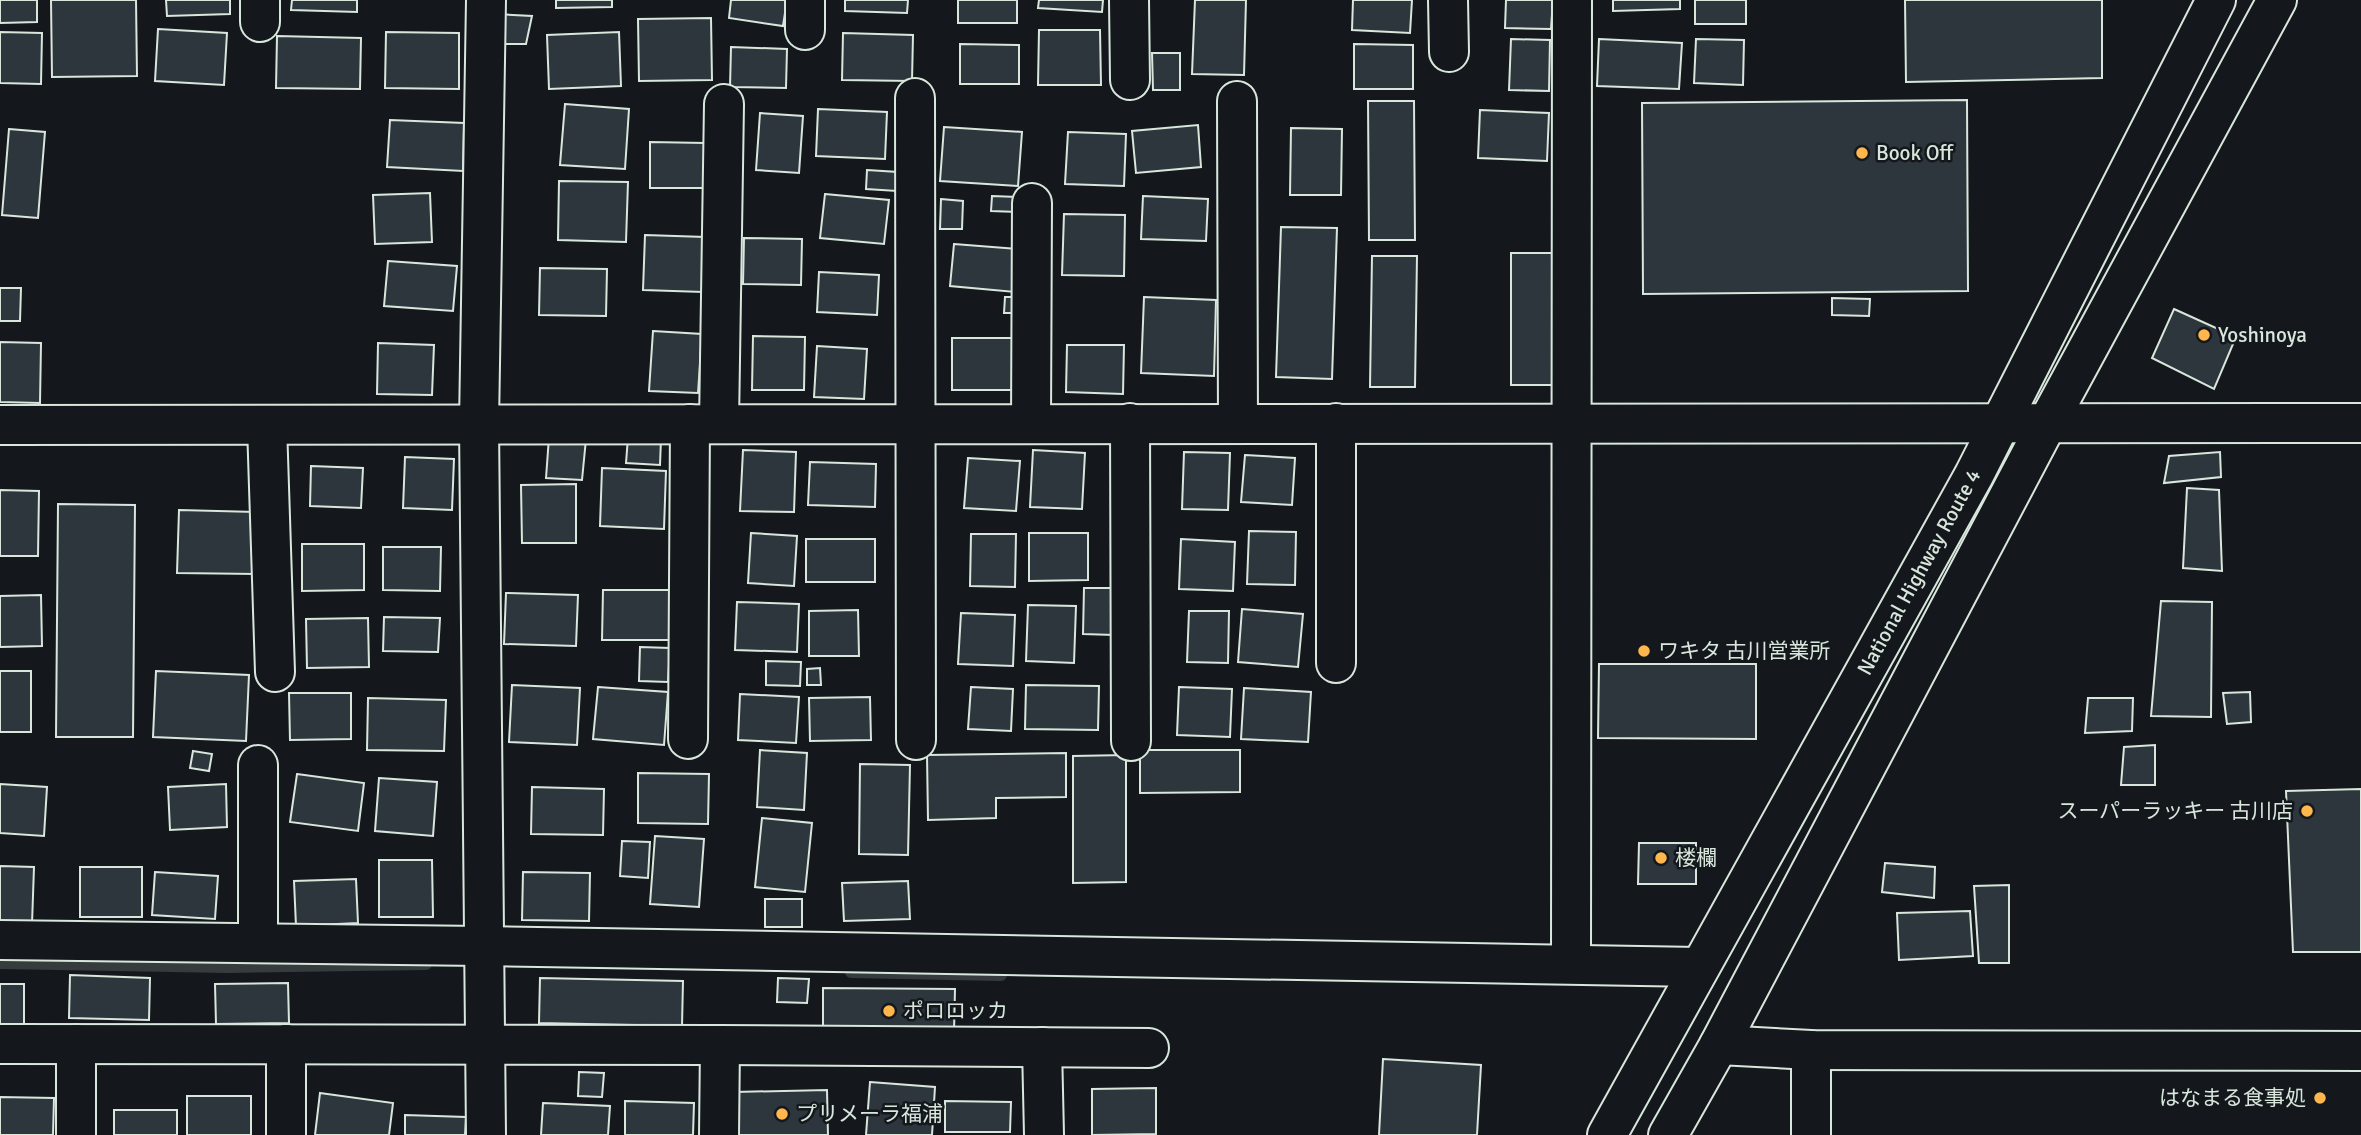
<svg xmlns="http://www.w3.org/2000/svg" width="2361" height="1135" viewBox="0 0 2361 1135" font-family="Signika,'Noto Sans JP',sans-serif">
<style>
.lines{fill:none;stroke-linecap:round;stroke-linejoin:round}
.stream{stroke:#363b3e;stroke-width:12}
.building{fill:#2c363c;stroke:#d8e6dc;stroke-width:2}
.minor-casing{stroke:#d8e6dc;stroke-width:42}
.highway-casing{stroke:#d8e6dc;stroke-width:42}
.minor{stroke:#14181c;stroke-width:38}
.highway{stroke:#14181c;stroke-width:38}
.poi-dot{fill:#ffb74d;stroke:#14181c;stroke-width:2.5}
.labels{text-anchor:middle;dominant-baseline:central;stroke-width:5;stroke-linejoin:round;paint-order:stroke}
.poi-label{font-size:21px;fill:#d8e6dc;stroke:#14181c;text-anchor:start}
.street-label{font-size:21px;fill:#d8e6dc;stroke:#14181c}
</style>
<rect width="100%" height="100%" fill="#14181c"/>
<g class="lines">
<g class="stream">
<polyline points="0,963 229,967 426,964"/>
<polyline points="851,972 1001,975"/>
</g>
</g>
<g class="building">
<polygon points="0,0 37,0 37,22 0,23"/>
<polygon points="51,0 136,0 137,76 52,77"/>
<polygon points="166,0 230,0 230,14 167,16"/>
<polygon points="292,0 357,0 357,12 291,10"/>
<polygon points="556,0 612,0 612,7 556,8"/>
<polygon points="731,0 787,0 783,26 729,18"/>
<polygon points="845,0 908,0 907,13 845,11"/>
<rect x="958" y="0" width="59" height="23"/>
<polygon points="1039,0 1103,0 1102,12 1038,8"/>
<polygon points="1195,0 1246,0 1244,75 1192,74"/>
<polygon points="1353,0 1412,0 1410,33 1352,30"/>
<polygon points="1506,0 1553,0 1551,29 1505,28"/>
<polygon points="1613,0 1680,0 1680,9 1613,11"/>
<rect x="1695" y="0" width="51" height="24"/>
<polygon points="1905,0 2102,0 2102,78 1906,82"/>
<polygon points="497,14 532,16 526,44 497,44"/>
<polygon points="711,18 712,80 639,81 638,19"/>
<polygon points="158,29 227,33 224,85 155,81"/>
<polygon points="1039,30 1100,30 1101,85 1038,85"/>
<polygon points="0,32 42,33 41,84 0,83"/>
<polygon points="386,32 459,33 459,89 385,88"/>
<polygon points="619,32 621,86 549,89 547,35"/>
<polygon points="843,33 913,35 912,81 842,80"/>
<polygon points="277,36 361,38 360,89 276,88"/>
<polygon points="1511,39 1550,40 1549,91 1509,90"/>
<polygon points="1599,39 1682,43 1679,89 1597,86"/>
<polygon points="1696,39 1744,40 1743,85 1694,83"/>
<polygon points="960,44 1019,45 1019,84 960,84"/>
<polygon points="1354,44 1413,45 1413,89 1354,89"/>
<polygon points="731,47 787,49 786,88 730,87"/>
<polygon points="1152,53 1180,53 1180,90 1153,90"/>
<polygon points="1967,100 1968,291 1643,294 1642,103"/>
<polygon points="1368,101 1414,101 1415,240 1369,240"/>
<polygon points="565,104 629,109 625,169 560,165"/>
<polygon points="818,109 887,112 885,159 816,156"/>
<polygon points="1480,110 1549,113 1547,161 1478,158"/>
<polygon points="760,113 803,116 799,173 756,170"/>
<polygon points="390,120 464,123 463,171 387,167"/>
<polygon points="1198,125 1201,167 1136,173 1132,131"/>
<polygon points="944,127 1022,132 1018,186 940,181"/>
<polygon points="1291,128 1342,129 1341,195 1290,195"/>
<polygon points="9,129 45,132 38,218 2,215"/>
<polygon points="1068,132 1126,134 1124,186 1065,184"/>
<polygon points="650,142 705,143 705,188 650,188"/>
<polygon points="867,170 898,172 897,191 866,189"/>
<polygon points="559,181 628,182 626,242 558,240"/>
<polygon points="430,193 432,242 375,244 373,195"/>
<polygon points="825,194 889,200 884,244 820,238"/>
<polygon points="992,196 1019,197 1019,212 991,211"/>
<polygon points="1143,196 1208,199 1206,241 1141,239"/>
<polygon points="941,199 963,201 962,229 940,229"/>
<polygon points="1064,214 1125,215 1124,276 1062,275"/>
<polygon points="1281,227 1337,228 1332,379 1276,377"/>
<polygon points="645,235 705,237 703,292 643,290"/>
<polygon points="744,238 802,239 801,285 743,284"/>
<polygon points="954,244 1018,249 1015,292 950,286"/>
<rect x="1511" y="253" width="44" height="132"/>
<polygon points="1372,256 1417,256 1415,387 1370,387"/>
<polygon points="388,261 457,266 453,311 384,306"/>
<polygon points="540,268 607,269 606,316 539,315"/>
<polygon points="819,272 879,275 877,315 817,312"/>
<polygon points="0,288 21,288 20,321 0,321"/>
<polygon points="1005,297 1021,297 1020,313 1004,313"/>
<polygon points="1144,297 1216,300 1214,376 1141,373"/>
<polygon points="1832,298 1870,299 1869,316 1832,315"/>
<polygon points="2174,309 2236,337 2214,389 2152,358"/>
<polygon points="653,331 702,334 698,393 649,391"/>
<polygon points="753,336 805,337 804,390 752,390"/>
<rect x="952" y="338" width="62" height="52"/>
<polygon points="0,342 41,343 40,403 0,402"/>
<polygon points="378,343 434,345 432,395 377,394"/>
<polygon points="1067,345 1124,345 1123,394 1066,392"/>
<polygon points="817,346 867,349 864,399 814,397"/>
<polygon points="549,437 586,439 582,480 546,478"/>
<polygon points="628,437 661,438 660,465 626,463"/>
<polygon points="743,450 796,452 794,512 740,511"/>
<polygon points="1033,450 1085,453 1082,509 1030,507"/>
<polygon points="1184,452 1230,453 1228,510 1182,509"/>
<polygon points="2220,452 2221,477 2164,483 2169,456"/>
<polygon points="1245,455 1295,458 1292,505 1241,502"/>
<polygon points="405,457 454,459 452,510 403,508"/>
<polygon points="968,458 1020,461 1016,511 964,508"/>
<polygon points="810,462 876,464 875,507 808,505"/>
<polygon points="311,466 363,468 361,508 310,506"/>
<polygon points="602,468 666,471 664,529 600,526"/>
<polygon points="576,484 576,543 522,543 521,485"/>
<polygon points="2187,488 2219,490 2222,571 2183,568"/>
<polygon points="0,490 39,491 38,556 0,556"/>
<polygon points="58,504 135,505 133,737 56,737"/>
<polygon points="179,510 258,512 256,574 177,573"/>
<polygon points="1249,531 1296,532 1295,585 1247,584"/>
<polygon points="751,533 797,536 794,586 748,583"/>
<polygon points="1029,533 1088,533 1088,580 1029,581"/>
<polygon points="971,534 1016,534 1015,587 970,586"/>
<rect x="806" y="539" width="69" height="43"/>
<polygon points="1181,539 1235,542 1233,591 1179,589"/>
<polygon points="302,544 364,544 364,590 302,591"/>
<polygon points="383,547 441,547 440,591 383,590"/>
<polygon points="1084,588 1115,588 1114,635 1083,634"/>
<polygon points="603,590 669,590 669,640 602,640"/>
<polygon points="506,593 578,595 576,646 504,644"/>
<polygon points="41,595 42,646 0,647 0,596"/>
<polygon points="2161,601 2212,602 2211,717 2151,716"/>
<polygon points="737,602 799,604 797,652 735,650"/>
<polygon points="1028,605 1076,606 1074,663 1026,661"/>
<polygon points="1242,609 1303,614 1298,667 1238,662"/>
<polygon points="858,610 859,656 809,656 809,611"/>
<polygon points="1189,611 1229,611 1228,663 1187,662"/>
<polygon points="961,613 1015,615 1013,666 958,664"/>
<polygon points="384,617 440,618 438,652 383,651"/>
<polygon points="368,618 369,667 307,668 306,619"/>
<polygon points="640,647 670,648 668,682 639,681"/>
<polygon points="766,661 801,662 800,686 766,685"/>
<polygon points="1599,664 1756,664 1756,739 1598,738"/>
<polygon points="820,668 821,685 807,685 807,669"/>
<rect x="0" y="671" width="31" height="61"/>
<polygon points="156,671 249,675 246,741 153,737"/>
<polygon points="512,685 580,688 577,745 509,742"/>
<polygon points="1026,685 1099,686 1098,730 1025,729"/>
<polygon points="598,687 668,692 664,745 593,739"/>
<polygon points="971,687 1013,689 1011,731 968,729"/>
<polygon points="1179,687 1232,689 1230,737 1177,735"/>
<polygon points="1244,688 1311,692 1308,742 1241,739"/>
<polygon points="2250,692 2251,722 2227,724 2223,693"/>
<polygon points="289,693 351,693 351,739 290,740"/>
<polygon points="740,694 799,697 796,743 738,740"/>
<polygon points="870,697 871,740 810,741 809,698"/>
<polygon points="368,698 446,700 444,751 367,750"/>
<polygon points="2088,698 2133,698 2132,731 2085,733"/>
<polygon points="2155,745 2155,785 2121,785 2124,747"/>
<polygon points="760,750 807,753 804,810 757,807"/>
<polygon points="1140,750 1240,750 1240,792 1140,793"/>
<polygon points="193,751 212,754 209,771 190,768"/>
<polygon points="1066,753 1066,797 996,798 996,818 928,820 927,755"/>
<polygon points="1126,755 1126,882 1073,883 1073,756"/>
<polygon points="860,764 910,765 908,855 859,854"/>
<polygon points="638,773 709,774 708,824 638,823"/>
<polygon points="297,774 364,783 358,831 290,822"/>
<polygon points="379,778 437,782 433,836 375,831"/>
<polygon points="0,784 47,787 44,836 0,833"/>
<polygon points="226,784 227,827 170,830 168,787"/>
<polygon points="532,787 604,789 603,835 531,834"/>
<polygon points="2361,789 2361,952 2293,952 2286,791"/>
<polygon points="762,818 812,823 805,892 755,887"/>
<polygon points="655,836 704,839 699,907 650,904"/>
<polygon points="622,841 650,842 648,878 620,876"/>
<polygon points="1639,843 1696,843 1696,884 1638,884"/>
<polygon points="379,860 432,860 433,917 379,917"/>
<polygon points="1885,863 1935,867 1934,898 1882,892"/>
<polygon points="0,866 34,867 32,924 0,923"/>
<rect x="80" y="867" width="62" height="50"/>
<polygon points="155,872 218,876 215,919 152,915"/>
<polygon points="523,872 590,873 589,921 522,920"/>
<polygon points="356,879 358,923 296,926 294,881"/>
<polygon points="908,881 910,919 844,921 842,883"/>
<polygon points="2009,885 2009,963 1979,963 1974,886"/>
<rect x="765" y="899" width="37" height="28"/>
<polygon points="1970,911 1973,956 1899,960 1897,913"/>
<polygon points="70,975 150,978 149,1020 69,1018"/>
<polygon points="540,978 683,981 682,1026 539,1023"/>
<polygon points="778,978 809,979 807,1003 777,1002"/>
<polygon points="288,983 289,1023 216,1024 215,984"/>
<rect x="0" y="984" width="24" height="40"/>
<polygon points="823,988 955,989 954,1032 823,1032"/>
<polygon points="1383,1059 1481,1065 1477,1135 1379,1135"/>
<polygon points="579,1072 604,1073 602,1097 578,1096"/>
<polygon points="870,1082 935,1087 932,1135 866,1135"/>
<polygon points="1156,1088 1156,1134 1092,1135 1092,1089"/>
<polygon points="827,1090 828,1135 736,1135 735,1092"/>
<polygon points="320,1093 393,1103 389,1135 315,1135"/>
<rect x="187" y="1096" width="64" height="39"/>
<polygon points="0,1097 54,1098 53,1135 0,1135"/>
<polygon points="625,1101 694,1103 693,1135 625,1135"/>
<polygon points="945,1101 1011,1102 1010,1132 945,1132"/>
<polygon points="543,1103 610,1106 608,1135 541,1135"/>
<rect x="114" y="1110" width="63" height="25"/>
<polygon points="405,1115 466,1117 465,1135 405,1135"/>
</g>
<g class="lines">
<defs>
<g id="minor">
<polyline points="260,0 260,22"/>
<polyline points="1129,0 1130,80"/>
<polyline points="1448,0 1449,52"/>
<polyline points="805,30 805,0"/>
<polyline points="915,98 916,740"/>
<polyline points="1237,101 1238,423"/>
<polyline points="1031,423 1032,203"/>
<polyline points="1130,423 1131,741"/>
<polyline points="1336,423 1336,663"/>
<polyline points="719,424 724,104"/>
<polyline points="0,425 2361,423"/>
<polyline points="267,425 275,672"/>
<polyline points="688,739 690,424"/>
<polyline points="0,940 482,946 1699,967"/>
<polyline points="258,942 258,765"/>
<polyline points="1571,964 1572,0"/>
<polyline points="0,1044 720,1045 719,1135"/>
<polyline points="76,1044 76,1135"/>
<polyline points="286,1044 286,1135"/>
<polyline points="720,1045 1149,1048"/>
<polyline points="1719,1045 1811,1050 2361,1051"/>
<polyline points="1042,1047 1044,1135"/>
<polyline points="486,1135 479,424 486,0"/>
<polyline points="1811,1135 1811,1050"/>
</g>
<g id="highway">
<polyline points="1607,1135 1974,475 2216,0"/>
<polyline points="1668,1135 1719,1045 2048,422 2277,0"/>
</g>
</defs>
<use href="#minor" class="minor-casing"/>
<use href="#highway" class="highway-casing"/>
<use href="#minor" class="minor"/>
<use href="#highway" class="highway"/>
</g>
<g class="poi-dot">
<circle cx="1862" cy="153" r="7"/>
<circle cx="2204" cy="335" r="7"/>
<circle cx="1644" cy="651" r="7"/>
<circle cx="2307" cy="811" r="7"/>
<circle cx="1661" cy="858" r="7"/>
<circle cx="889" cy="1011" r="7"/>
<circle cx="2320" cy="1098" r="7"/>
<circle cx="782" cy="1114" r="7"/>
</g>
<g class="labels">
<g class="poi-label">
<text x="1876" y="153">Book Off</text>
<text x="2218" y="335">Yoshinoya</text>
<text x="1658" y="651">ワキタ 古川営業所</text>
<text x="2293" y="811" text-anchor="end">スーパーラッキー 古川店</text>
<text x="1675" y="858">楼欄</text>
<text x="903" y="1011">ポロロッカ</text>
<text x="2306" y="1098" text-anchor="end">はなまる食事処</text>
<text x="796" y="1114">プリメーラ福浦</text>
</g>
<g class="street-label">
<text transform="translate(1919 572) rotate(-61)">National Highway Route 4</text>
</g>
</g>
</svg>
